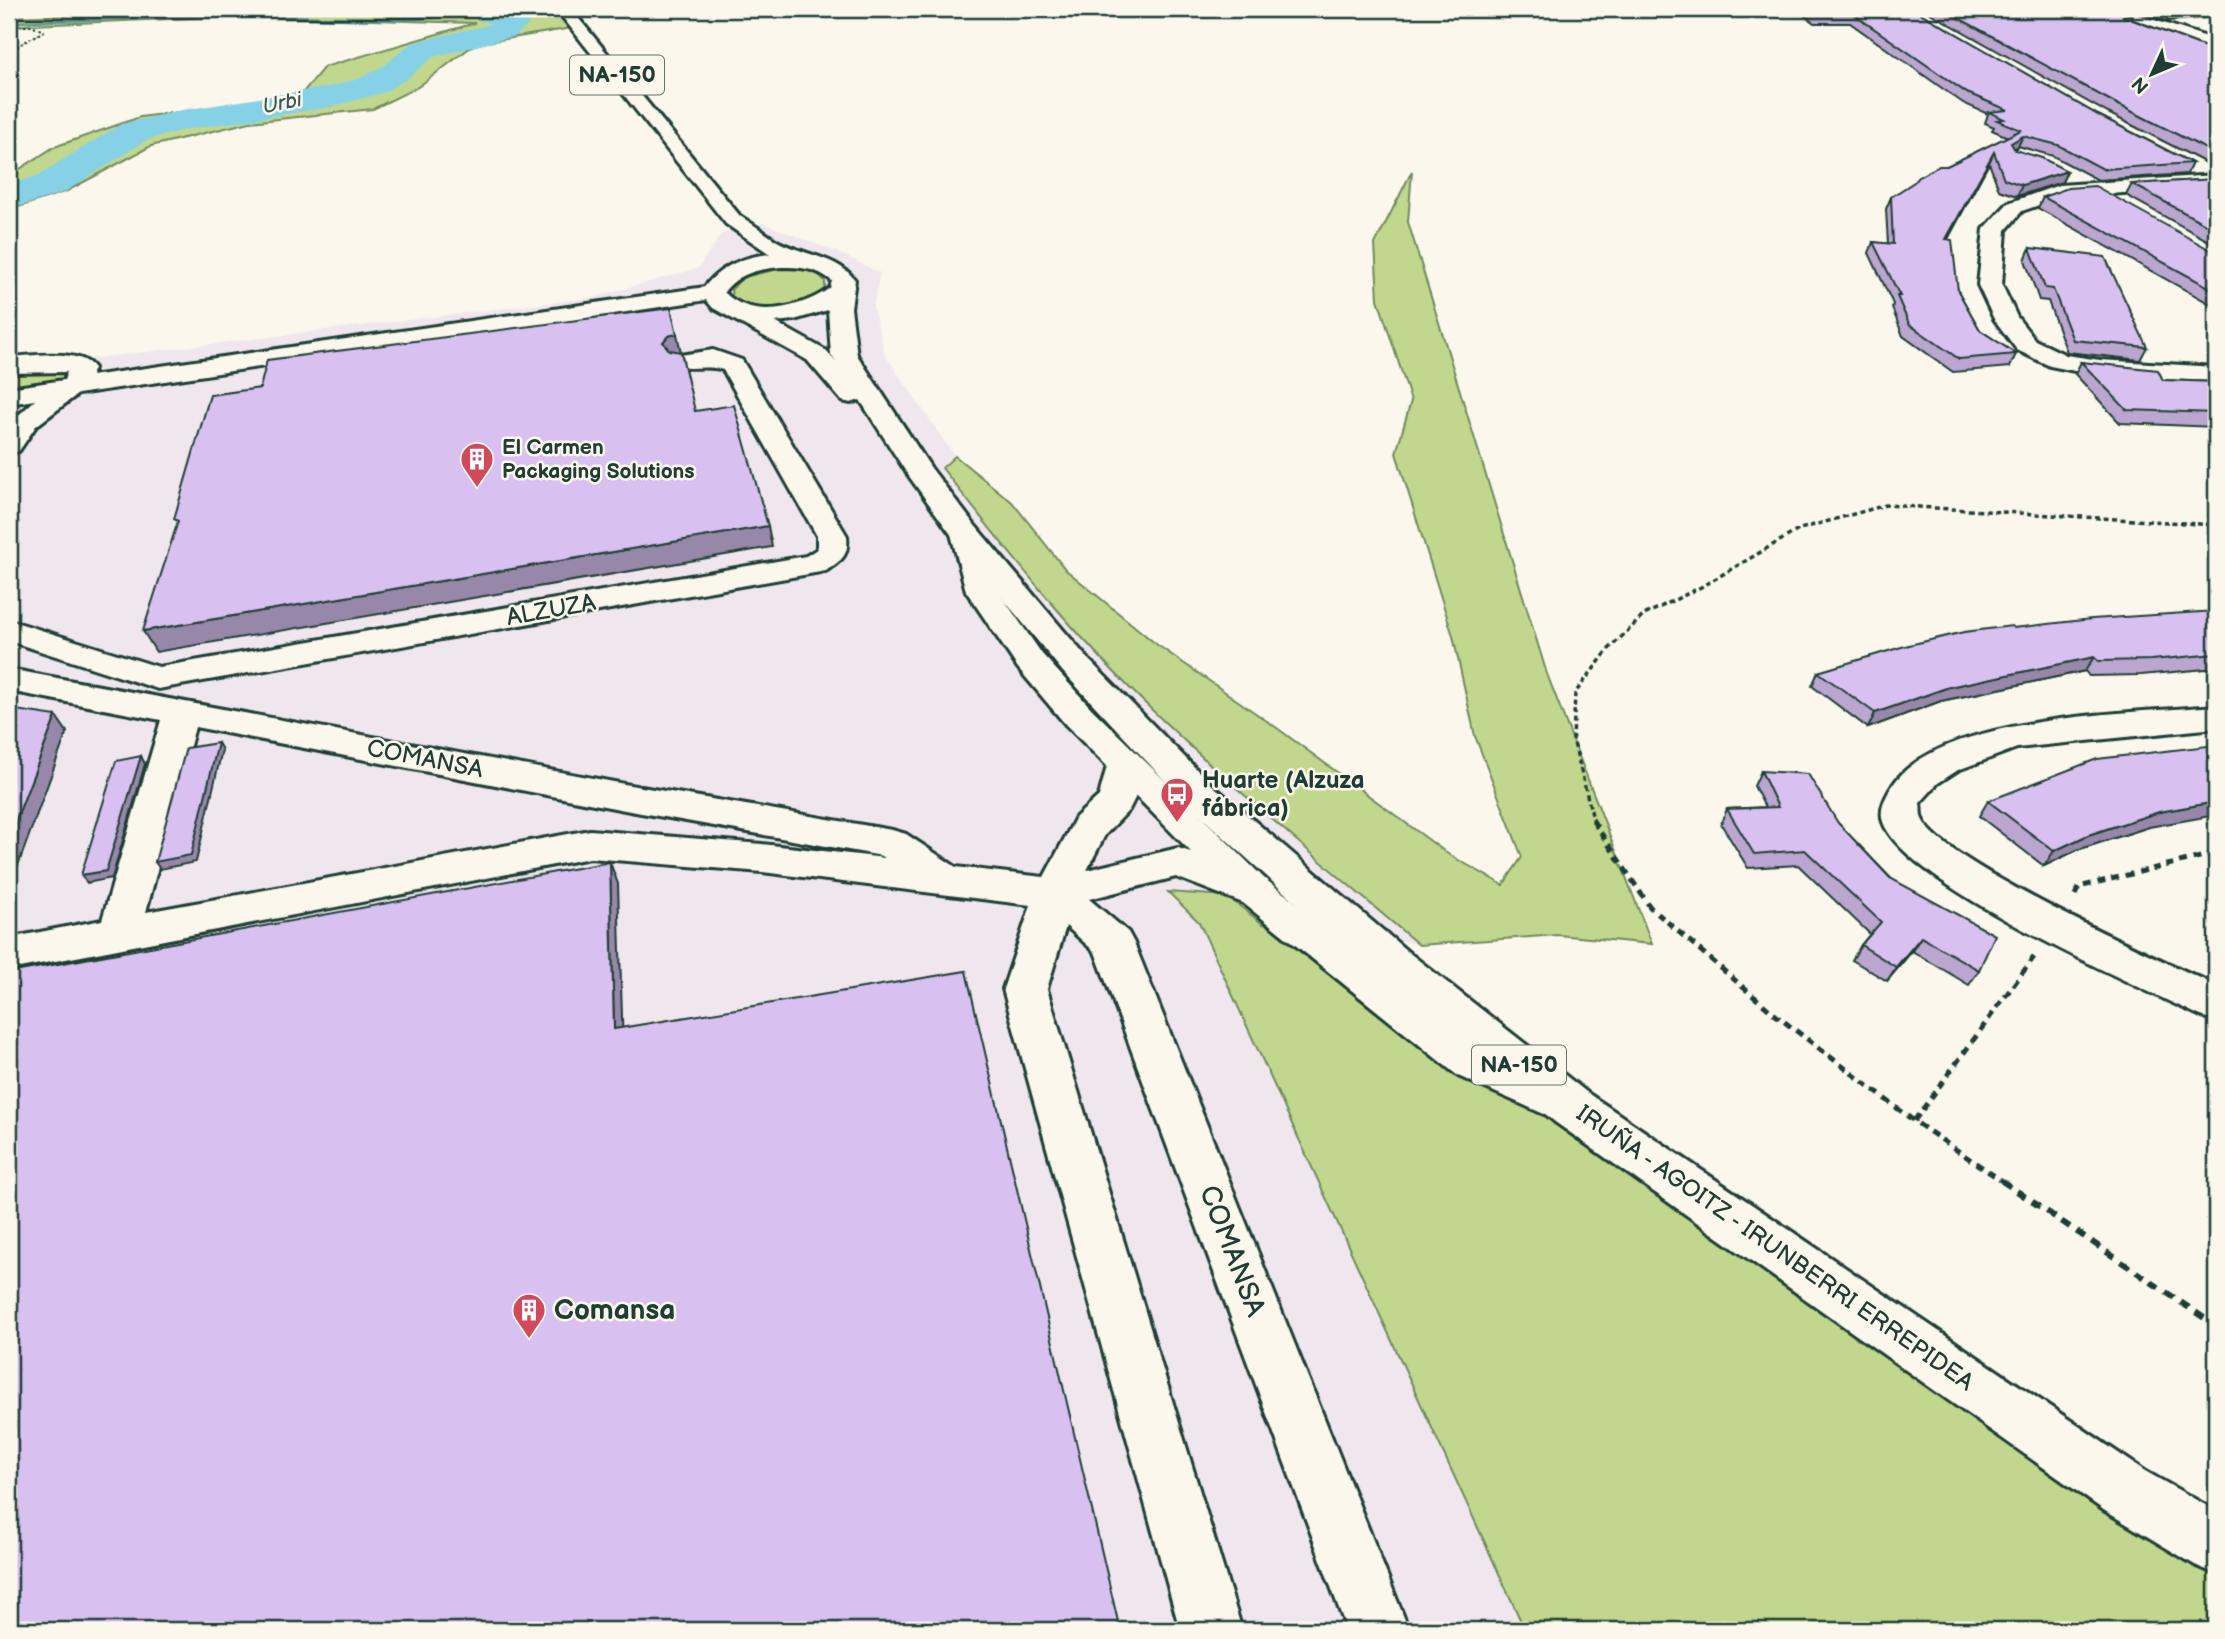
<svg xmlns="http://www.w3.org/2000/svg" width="2225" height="1639" viewBox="0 0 2225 1639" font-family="'Balsamiq Sans',sans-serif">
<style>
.built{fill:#f0e7ee}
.green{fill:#c1d78d;stroke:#708a60;stroke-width:2}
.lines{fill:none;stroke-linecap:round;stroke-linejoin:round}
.stream{fill:#5d969f;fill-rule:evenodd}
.river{fill:#87d1e7;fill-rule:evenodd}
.minor-casing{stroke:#1f3d34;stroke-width:6}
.major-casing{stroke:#1f3d34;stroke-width:6}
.path-far3{stroke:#1f3d34;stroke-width:2;stroke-dasharray:2.5 2.5;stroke-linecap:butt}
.path-far2{stroke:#1f3d34;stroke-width:3.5;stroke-dasharray:5 3.5;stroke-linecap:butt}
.path-far1{stroke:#1f3d34;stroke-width:5;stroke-dasharray:8 6;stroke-linecap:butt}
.path{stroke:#1f3d34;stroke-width:6;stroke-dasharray:10 8;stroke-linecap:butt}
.minor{fill:#fbf7ec;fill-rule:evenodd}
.major{fill:#fbf7ec;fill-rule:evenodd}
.wall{fill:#baa6cf;stroke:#1f3d34;stroke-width:2}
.shaded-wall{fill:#9787a9;stroke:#1f3d34;stroke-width:2}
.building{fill:#d8c1f1;stroke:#1f3d34;stroke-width:2}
.labels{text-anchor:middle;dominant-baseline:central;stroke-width:5;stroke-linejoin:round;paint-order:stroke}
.far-water-label{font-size:21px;font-style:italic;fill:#345b58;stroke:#fbf7ec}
.far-poi-label{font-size:21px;font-weight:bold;fill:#1f3d34;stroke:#fbf7ec;text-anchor:start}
.shield{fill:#fbf7ec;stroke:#61756b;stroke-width:2}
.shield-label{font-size:23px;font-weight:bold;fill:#1f3d34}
.street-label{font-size:24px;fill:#1f3d34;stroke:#fbf7ec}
.poi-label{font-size:24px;font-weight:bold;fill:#1f3d34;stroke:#fbf7ec;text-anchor:start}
.near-street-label{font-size:28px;fill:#1f3d34;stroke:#fbf7ec}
.near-poi-label{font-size:28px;font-weight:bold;fill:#1f3d34;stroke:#fbf7ec;text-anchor:start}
</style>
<rect width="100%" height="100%" fill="#fbf7ec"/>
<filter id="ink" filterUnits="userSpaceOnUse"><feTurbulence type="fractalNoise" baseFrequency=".0143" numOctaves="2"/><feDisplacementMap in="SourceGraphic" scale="14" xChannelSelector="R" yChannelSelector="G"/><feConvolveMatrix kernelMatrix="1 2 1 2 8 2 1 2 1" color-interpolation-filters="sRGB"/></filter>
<g filter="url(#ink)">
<polygon class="built" points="763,223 837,252 880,273 873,307 885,355 955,456 942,469 1032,583 1150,709 1247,798 1419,945 1227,896 1169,893 1199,922 1525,1630 9,1630 9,378 63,362 596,297 698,268 722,233"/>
<g class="green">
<polygon points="287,9 563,9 578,27 475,44 418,87 373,109 250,122 151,146 67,191 9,210 9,176 54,147 140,117 300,96 324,67 475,23 238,16 9,26 9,17"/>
<path d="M1412,171L1408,222L1547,674L1652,944L1558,935L1419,945C1329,868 1237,792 1151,709C1074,635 1008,552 942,468L955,456L1012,502L1066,570L1156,644L1277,728L1448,854L1503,885L1522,857L1475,736L1453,636L1396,453L1411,401L1378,299L1375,244Z"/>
<path d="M784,268C799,269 815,269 825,281V288C806,311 755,315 732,296L731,290L743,277Z"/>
<polygon points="29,362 63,362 76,384 9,396 9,365"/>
<polygon points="1168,892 1227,896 1263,924 1392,963 2216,1525 2216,1630 1525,1630 1199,922"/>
</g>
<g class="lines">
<path class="stream" d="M478,11L480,13C411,26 341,19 271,17C184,16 96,22 9,23V21C96,18 183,14 270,15C340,15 409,22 478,11Z"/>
<path class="river" d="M460,9C483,9 514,3 529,24L516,36L433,57L407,79L382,93L331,107L183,130L147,140L65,192L9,210V185L37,176L121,124L183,110L328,87L358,79L385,65L411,43L492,24L464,15Z"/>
<defs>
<g id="minor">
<polygon points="2097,9 2120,9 2216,40 2216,50 2100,12"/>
<polygon points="2216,175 2216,187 2062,197 2022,211 2006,230 2002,285 2017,317 2035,340 2066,355 2100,360 2216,367 2216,383 2100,376 2050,366 2017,350 1994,319 1978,285 1984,229 2008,203 2059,185"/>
<path d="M712,286L720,288L724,293L720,298L78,394L36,426L19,451L9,453V424L35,400L9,404V388L64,380L67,372L9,373V357C31,356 80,348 94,368L91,376Z"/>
<path d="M713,350L742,360L847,536C849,556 842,560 826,571L158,689L9,641V620L159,667L806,556L817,549V536L723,370C706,364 691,371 674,366L670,361L674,356Z"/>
<path d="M966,525L977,528L981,534L998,591L1042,654L1092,709L1265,879L1490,1050L1560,1081L1567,1095L1560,1109L1544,1114L1458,1076L1243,903L1176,877L1089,899L1128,932L1134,943L1409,1630H1347L1095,952L1066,926L1047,989L1242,1630H1180L1003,989L1031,905L762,872L590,858L9,970V938L102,920L161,720L9,691V669L630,785L892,830L906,834L956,867L1044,877L1076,817L1099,796L1107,766L1066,725L1018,668L966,591L951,534L955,528ZM195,727L630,811L882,856L885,858L762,844L590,830L146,912ZM1136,796L1191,852L1178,848L1087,870L1105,835L1129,810Z"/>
<path d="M2216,706V728L2017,748L1958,770L1938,783L1920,803C1921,808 1920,815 1922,819C1941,863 2164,961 2216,985V1021L2201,1016C2135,985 1906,885 1883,822C1879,810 1885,798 1891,788C1934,714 2138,713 2216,706Z"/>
</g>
<path id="major" d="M556,9H571L740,216C753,224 765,233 777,241C803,255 839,257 855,280L851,308L857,355L931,468L977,528L1087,658L1210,783L1407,951L1589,1094L2145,1471L2216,1511V1574L2195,1565L2105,1511L1555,1122L1377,975L1287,895L1184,801L1063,672L955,540L906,472L860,400L851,403L842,401L807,360L713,308L700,293C717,268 740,257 770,254L726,224ZM781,267C800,267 817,268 832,281L830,288C802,308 752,321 724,292C738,273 759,269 781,267ZM828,310L831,355L836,362L825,350L775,322L794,320Z"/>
</defs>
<use href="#minor" class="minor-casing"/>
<use href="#major" class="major-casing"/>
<polyline class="path-far3" points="9,26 31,26 44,31 9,51"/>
<polyline class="path-far2" points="1594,823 1573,739 1575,693 1609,649 1644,615 1701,587 1800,529 1886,505 2216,525"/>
<g class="path-far1">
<polyline points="1593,821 1650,907 1773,1013 1914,1121 2005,1183"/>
<polyline points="2075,895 2079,887 2216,853"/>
<polyline points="1914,1121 2034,957"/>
</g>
<polyline class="path" points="2002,1181 2216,1326"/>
<use href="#minor" class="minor"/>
<use href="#major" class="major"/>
</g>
<g class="wall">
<polygon points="1796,9 1913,9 2098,115 2192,163 2187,174 2098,180 2053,156 2018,146 2015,150 2067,171 2062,182 2017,196 1999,190 1989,163 1948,239 1958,291 1980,330 2016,354 2010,367 1953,372 1903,336 1892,308 1893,304 1869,253 1873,242 1888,244 1886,209 1891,197 1947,166 2008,137 1992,130 1994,127 1985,123 1988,114 1963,103 1850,23 1814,23"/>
<polygon points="1923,9 2113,9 2133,15 2131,19 2216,51 2216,168 2108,113"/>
<polygon points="2127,9 2216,9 2166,21"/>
<polygon points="2216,179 2216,245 2126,195 2132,184"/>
<polygon points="2043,197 2216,253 2216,307 2038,208"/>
<polygon points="2030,248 2147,347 2140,360 2067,352 2048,301 2039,300 2025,260"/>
<polygon points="2081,362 2163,380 2216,382 2216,427 2120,423 2075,374"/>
<polygon points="2216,611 2216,668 2141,675 2089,676 2085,671 1941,701 1868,728 1812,686 1818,672 2014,628"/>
<polygon points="1761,771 1838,823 1979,970 1969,985 1912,951 1887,981 1852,960 1861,945 1870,934 1798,865 1748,868 1721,824 1727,809 1765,807 1754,786"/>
<polygon points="1988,801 2149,827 2077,850 2044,866 1979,816"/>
</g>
<g class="shaded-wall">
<polygon points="2216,9 2216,17 2166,21 2171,12"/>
<polygon points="2023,136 2018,146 2007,153 2011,143"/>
<polygon points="1994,152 1989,163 1941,251 1946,239"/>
<polygon points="2067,171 2062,182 2017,196 2022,185"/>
<polygon points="677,334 681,352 672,354 663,342 668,336"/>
<polygon points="768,526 772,547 156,652 143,631"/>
<polygon points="2094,657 2085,671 1941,701 1868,728 1875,713 1949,687"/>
<polygon points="56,716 67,732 9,890 9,838"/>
<polygon points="218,743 222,750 196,862 160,869 155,862"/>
<polygon points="141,756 145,764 112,878 87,883 81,875"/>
<polygon points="2216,802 2216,815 2149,827 2077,850 2044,866 2054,851 2088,835 2159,812"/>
<polygon points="610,862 618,884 623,1050 614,1029"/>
<polygon points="1921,937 1912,951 1887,981 1896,967"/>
</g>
<g class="building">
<polygon points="1811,9 1913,9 2098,115 2192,163 2103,169 2058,145 2023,136 2011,143 2015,150 2042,158 2067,171 2022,185 2004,179 1994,152 1946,239 1952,240 1958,291 1980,330 2016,354 1959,359 1909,324 1897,296 1900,296 1873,242 1893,244 1891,197 1914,182 1918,177 1939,166 1947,166 2021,130 1997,120 2004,119 1989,112 2008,110 1967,93 1853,14 1817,14"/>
<polygon points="1942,9 2113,9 2133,15 2122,16 2216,51 2216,154 2113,102"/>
<polygon points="2160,9 2214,9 2171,12"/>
<polygon points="2216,179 2216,230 2132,184"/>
<polygon points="2095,186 2216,253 2216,291 2043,197 2068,188"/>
<polygon points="2030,248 2105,257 2147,347 2073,340 2053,289 2045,288"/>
<polygon points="671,308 677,334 668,336 663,342 669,350 681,352 695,411 734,405 768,526 143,631 178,521 174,519 210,395 260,388 267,360"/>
<polygon points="2081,362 2158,370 2163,380 2216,382 2216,413 2127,410"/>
<polygon points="2216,611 2216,654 2151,660 2098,661 2094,657 1949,687 1875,713 1818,672 1905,646 1964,632 2012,626 2014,628 2092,619"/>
<polygon points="9,709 56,716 9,838"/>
<polygon points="218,743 191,855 155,862 186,748"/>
<polygon points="2216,745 2216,802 2159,812 2088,835 2054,851 1988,801 2097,759"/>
<polygon points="141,756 106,871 81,875 116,761"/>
<polygon points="1761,771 1808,774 1838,823 1890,878 1995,935 1979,970 1921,937 1896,967 1861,945 1881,922 1805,850 1754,854 1727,809 1778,807"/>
<polygon points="610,862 614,1029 966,971 1120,1630 9,1630 9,973"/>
</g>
</g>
<defs>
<symbol id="building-pin" viewBox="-11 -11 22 30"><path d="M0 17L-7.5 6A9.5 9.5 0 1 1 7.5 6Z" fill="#d1495b" stroke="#fbf7ec"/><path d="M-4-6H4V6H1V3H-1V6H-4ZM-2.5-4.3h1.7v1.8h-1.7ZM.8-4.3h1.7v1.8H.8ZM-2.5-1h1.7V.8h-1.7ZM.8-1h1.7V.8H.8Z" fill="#fff"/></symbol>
<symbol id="bus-pin" viewBox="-11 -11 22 30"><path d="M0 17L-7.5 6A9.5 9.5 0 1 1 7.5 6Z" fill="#d1495b" stroke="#fbf7ec"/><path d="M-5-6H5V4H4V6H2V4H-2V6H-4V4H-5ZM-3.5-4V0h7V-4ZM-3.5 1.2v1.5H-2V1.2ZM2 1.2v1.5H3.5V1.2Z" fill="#fff"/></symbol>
</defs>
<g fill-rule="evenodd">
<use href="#building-pin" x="458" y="440" width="38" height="52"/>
<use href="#bus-pin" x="1158" y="775" width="38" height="52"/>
<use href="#building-pin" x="510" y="1291" width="38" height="52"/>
</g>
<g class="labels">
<g class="far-water-label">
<text transform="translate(282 103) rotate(-11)">Urbi</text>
</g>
<g class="far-poi-label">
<text x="502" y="447">El Carmen<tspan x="502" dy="24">Packaging Solutions</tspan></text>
</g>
<g class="shield">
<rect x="570" y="55.5" width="94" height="39" rx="5"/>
<rect x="1472" y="1045.5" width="94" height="39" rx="5"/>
</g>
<g class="shield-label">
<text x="617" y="75">NA-150</text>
<text x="1519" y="1065">NA-150</text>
</g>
<g class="street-label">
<text transform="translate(551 610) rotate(-10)">ALZUZA</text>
<text transform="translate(425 759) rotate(11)">COMANSA</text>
<text transform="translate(1775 1248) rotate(35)">IRUÑA - AGOITZ - IRUNBERRI ERREPIDEA</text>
</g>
<g class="poi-label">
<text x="1202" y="780">Huarte (Alzuza<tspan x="1202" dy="28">fábrica)</tspan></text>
</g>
<g class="near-street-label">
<text transform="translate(1232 1251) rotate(69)">COMANSA</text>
</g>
<g class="near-poi-label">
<text x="554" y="1310">Comansa</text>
</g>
</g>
<rect width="2225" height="1639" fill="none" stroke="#fbf7ec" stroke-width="35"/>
<rect x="18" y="18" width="2190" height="1604" fill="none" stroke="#1f3d34" stroke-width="2.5" filter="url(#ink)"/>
<g transform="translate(2152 74) rotate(226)" stroke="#fbf7ec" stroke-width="5" paint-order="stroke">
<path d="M0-5L12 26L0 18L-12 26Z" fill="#1f3d34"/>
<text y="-10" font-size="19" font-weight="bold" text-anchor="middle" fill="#1f3d34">N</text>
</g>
</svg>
